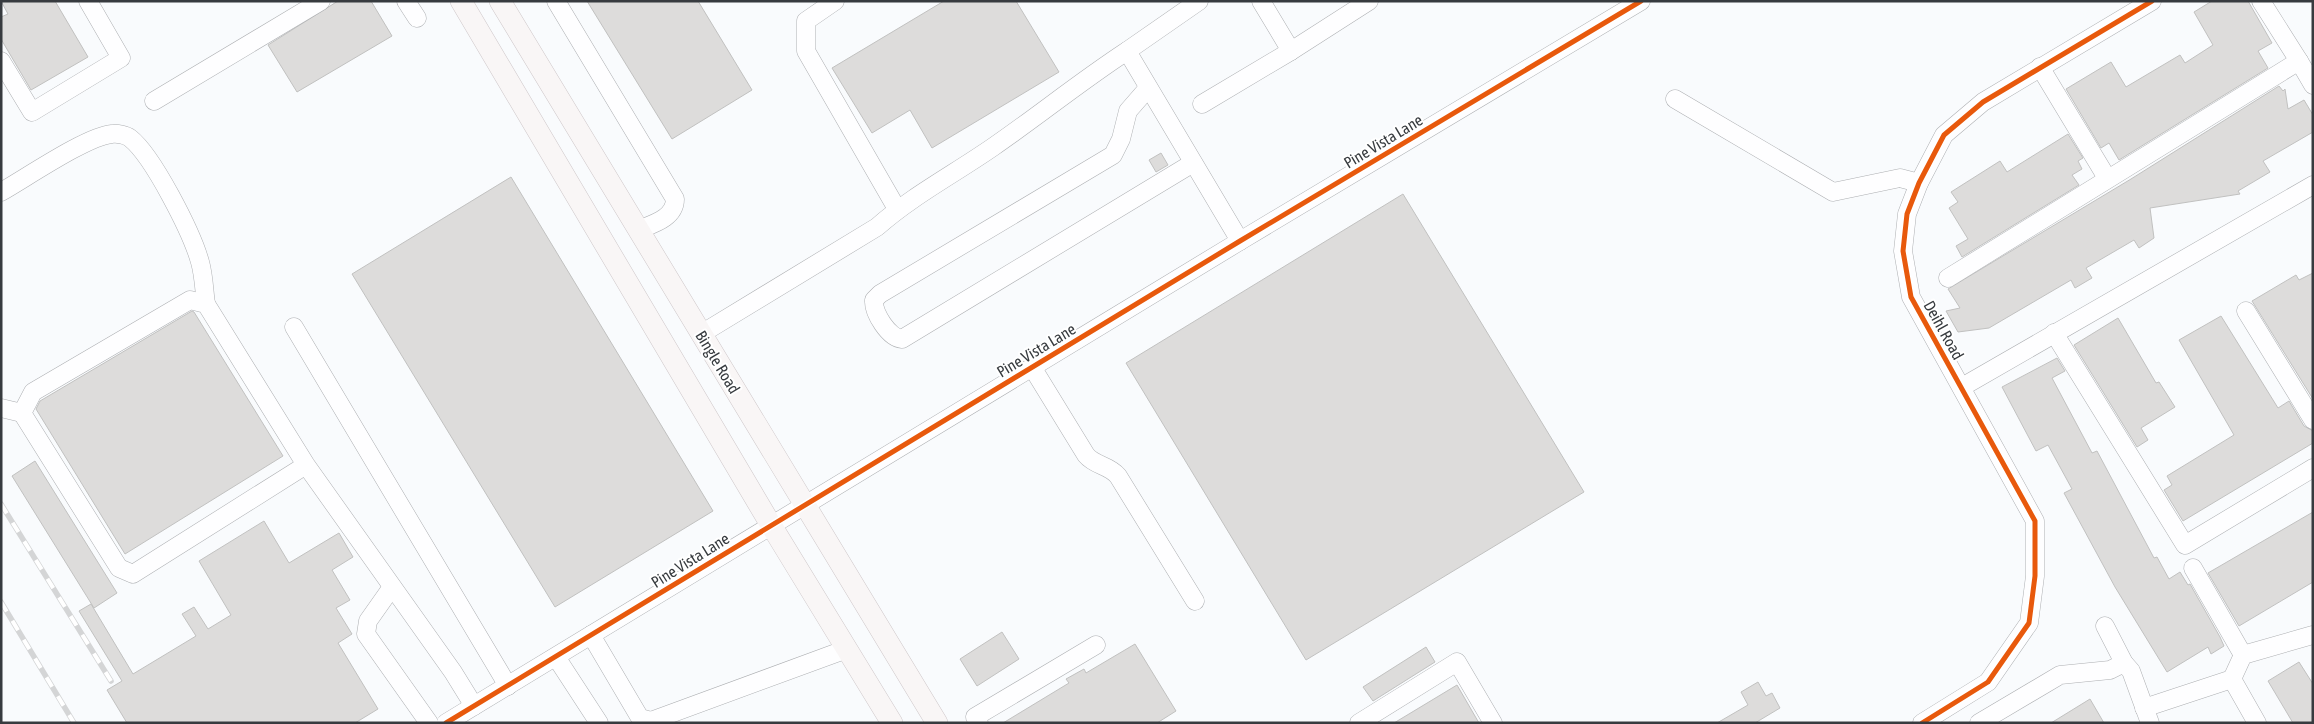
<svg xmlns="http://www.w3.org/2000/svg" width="2314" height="724" viewBox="0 0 2314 724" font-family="'Asap Condensed',sans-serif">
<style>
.building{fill:#dddcdb;stroke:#c1c1c0}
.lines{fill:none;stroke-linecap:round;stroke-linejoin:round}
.minor-casing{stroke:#adafb2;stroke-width:19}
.major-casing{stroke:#cec7c9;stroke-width:22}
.minor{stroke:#fefeff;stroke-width:18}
.major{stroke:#f9f6f6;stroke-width:21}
.rail-casing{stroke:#d4d5d6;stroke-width:5.5}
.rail{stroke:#fff;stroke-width:4;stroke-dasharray:11;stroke-linecap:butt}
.cycleway-casing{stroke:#fff;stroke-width:8}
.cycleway{stroke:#e8590c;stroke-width:5}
.labels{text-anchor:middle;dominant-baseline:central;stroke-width:4;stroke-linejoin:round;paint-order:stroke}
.street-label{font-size:16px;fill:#373b3f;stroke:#fff}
</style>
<rect width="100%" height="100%" fill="#f9fbfd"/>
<g class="building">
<polygon points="1,1 55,1 88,57 31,90 1,39 1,17 8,14"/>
<polygon points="338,1 371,1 392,36 297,92 268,45"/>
<polygon points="587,1 698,1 752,90 672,139"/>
<polygon points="944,1 1016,1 1059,72 932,148 910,110 872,133 832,68"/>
<polygon points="2212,1 2248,1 2272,43 2258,51 2268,68 2119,160 2109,143 2101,148 2066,89 2111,62 2126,87 2180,55 2185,63 2213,45 2194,12"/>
<polygon points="2279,86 2283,91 2285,89 2288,109 2304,100 2313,115 2313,132 2263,161 2270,172 2238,191 2240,194 2150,208 2154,238 2139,248 2134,240 2086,268 2092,278 2075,288 2071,280 1989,328 1958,332 1946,311 1960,308 1948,289 2131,179"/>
<polygon points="2068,134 2083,158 2078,161 2082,169 2072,175 2079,185 1962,257 1956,246 1968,239 1949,208 1958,202 1951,192 2000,161 2007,172"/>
<polygon points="1161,153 1168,165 1156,172 1149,160"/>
<polygon points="511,177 713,511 555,607 352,274"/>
<polygon points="1403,194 1584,492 1306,660 1126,363"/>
<polygon points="2313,273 2313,399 2252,301 2296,275 2299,280"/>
<polygon points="192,311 194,312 283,456 125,554 36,409 40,401"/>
<polygon points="2221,316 2278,408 2289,401 2304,426 2313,431 2313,443 2183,521 2164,490 2172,485 2167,476 2234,435 2179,340"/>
<polygon points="2118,318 2156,383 2159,382 2175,407 2141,428 2148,440 2137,447 2074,345"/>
<polygon points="2057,358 2065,371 2052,378 2092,453 2097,451 2154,558 2157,557 2169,579 2180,572 2188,585 2190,584 2220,637 2224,646 2211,654 2208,647 2167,672 2115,587 2064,493 2072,489 2048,445 2036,451 2002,387"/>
<polygon points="35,461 117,593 94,608 12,476"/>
<polygon points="2313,512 2313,582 2239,626 2208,573"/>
<polygon points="264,521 289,563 339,533 353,557 332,570 350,600 336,608 352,634 338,643 378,709 355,723 127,723 107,690 122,681 79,611 91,604 133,674 196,636 182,614 194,607 208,629 231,615 199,561"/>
<polygon points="1002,632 1019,659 977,686 960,659"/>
<polygon points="1135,644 1176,711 1157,723 1003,723 1069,683 1066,679 1084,669 1086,673"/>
<polygon points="1426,647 1435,662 1373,701 1363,687"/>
<polygon points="2299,662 2313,684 2313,723 2293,723 2268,681"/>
<polygon points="1758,682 1766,696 1772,693 1780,708 1755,723 1717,723 1748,705 1741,692"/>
<polygon points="1457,685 1479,723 1394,723"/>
<polygon points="2090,699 2104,723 2051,723"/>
</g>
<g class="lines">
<defs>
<g id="minor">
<polyline points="406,1 417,18"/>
<path d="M556,1L675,199C675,218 653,224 638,230"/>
<polyline points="835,1 806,21 806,51 897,209"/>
<polyline points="1261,1 1291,51 1369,1"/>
<polyline points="1127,51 1199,1"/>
<polyline points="1,61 32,112 121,58 88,1"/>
<polyline points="2299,61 2313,85"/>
<polyline points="2040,67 2107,178"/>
<path d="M1148,88L1128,111L1121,139L1113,155L880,294L874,300C873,313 889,338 902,339L1193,163"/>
<polyline points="1675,99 1833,192 1900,178 1919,183"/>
<polyline points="154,101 321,1"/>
<polyline points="1202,104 1291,51"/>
<path d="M1,192C26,178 87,136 112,134C117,133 126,135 130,138C153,156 192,233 200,262C204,276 204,290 206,304"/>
<polyline points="1948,278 2299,61 2261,1"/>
<polyline points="2246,311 2313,420"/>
<polyline points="294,327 508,686"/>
<polyline points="2054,333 2185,545 2313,468"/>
<path d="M701,334L877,227C912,196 954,174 993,147C1038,116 1081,81 1127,51L1240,241"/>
<path d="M1032,367L1086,455C1095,466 1109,465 1118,476L1195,601"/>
<polyline points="1962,387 2313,185"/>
<polyline points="1,408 22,413"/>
<polyline points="306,465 133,574 119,568 22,413 33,392 190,300 206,304 306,465 453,672 474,706"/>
<polyline points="2193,568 2243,655"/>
<polyline points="392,587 368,621 366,634 429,723"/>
<polyline points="2105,626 2124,663 2131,671 2150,723"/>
<polyline points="591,635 640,718 651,721 847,649"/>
<polyline points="556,657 599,723"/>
<polyline points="2144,708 2232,679"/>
<polyline points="446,723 1240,241 1641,1"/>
<polyline points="979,723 975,717 1096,645"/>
<polyline points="1359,723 1457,662 1493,723"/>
<polyline points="1922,723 1988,682 2029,623 2035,576 2035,521 1911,297 1903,251 1907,214 1919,183 1944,135 1983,102 2152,1"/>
<polyline points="1979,723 2060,675 2110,670 2124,663"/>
<polyline points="2257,723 2232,679 2243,655 2313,635"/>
</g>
<g id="major">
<polyline points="461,1 771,525 892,723"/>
<polyline points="500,1 937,723"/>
</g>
</defs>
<use href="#minor" class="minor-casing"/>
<use href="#major" class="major-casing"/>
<use href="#minor" class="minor"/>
<use href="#major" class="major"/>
<defs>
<g id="rail">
<polyline points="1,504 111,681"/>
<polyline points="1,602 74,723"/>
</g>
</defs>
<use href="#rail" class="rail-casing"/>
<use href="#rail" class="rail"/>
<defs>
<g id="cycleway">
<polyline points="446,723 1240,241 1641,1"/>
<polyline points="1922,723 1988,682 2029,623 2035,576 2035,521 1911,297 1903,251 1907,214 1919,183 1944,135 1983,102 2152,1"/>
</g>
</defs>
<use href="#cycleway" class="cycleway-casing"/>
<use href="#cycleway" class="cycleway"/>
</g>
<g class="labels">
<g class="street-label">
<text transform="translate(1383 141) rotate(-31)">Pine Vista Lane</text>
<text transform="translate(1944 330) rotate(61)">Deihl Road</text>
<text transform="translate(1036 350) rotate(-31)">Pine Vista Lane</text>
<text transform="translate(718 362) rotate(59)">Bingle Road</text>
<text transform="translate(690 560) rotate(-32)">Pine Vista Lane</text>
</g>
</g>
<rect width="2314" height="724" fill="none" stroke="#373b3f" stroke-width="5"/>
</svg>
